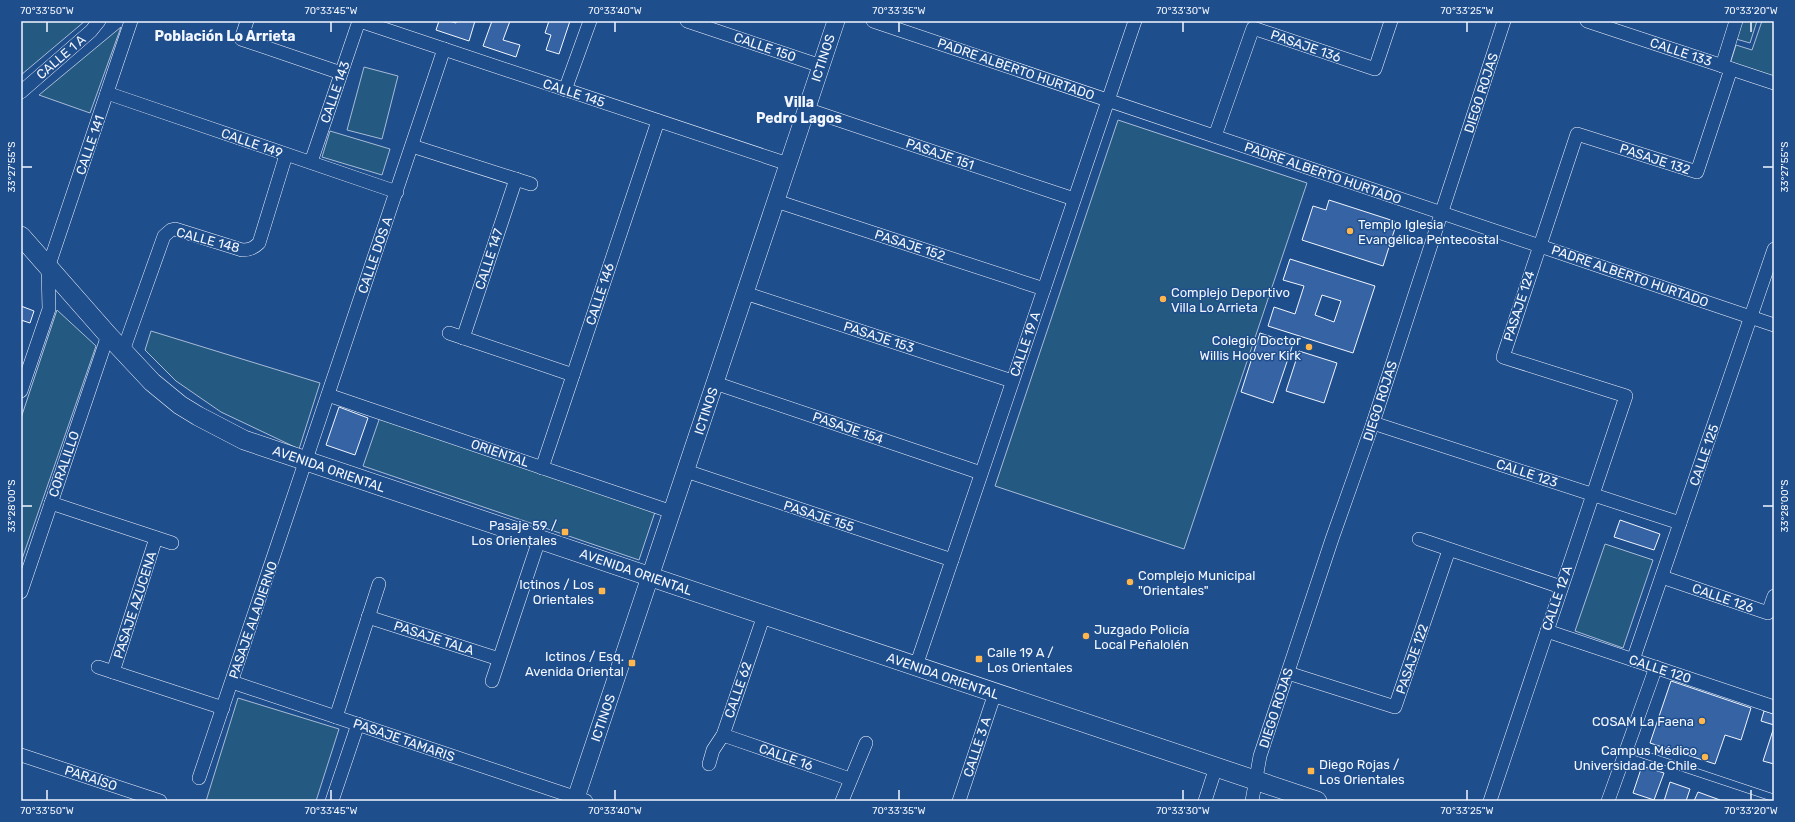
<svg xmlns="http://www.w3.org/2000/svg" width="1795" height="822" viewBox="0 0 1795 822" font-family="Rubik,sans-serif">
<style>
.green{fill:#245a82;stroke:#a8bbd7}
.building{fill:#3563a3;stroke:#f2f6ff;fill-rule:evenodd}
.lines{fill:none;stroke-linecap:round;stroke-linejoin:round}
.service-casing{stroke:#f2f6ff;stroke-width:8}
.minor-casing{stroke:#f2f6ff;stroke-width:14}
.tertiary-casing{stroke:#f2f6ff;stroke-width:18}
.secondary-casing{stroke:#f2f6ff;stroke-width:20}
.service{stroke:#1f4e8c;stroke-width:7}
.minor{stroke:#1f4e8c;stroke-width:13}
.tertiary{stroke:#1f4e8c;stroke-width:17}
.secondary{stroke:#1f4e8c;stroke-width:19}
.ticks{fill:none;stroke:#f2f6ff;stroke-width:1.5}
.poi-dot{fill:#ffb74d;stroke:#1f4e8c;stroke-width:1.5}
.labels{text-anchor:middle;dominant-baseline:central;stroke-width:3;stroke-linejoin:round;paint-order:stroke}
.street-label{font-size:13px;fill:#f2f6ff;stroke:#1f4e8c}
.poi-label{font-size:13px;fill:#f2f6ff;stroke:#1f4e8c;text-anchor:start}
.neighbourhood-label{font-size:14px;font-weight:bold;fill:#f2f6ff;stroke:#1f4e8c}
.neatline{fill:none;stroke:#f2f6ff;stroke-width:1.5}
.ticks-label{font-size:10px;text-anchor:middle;fill:#f2f6ff}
</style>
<rect width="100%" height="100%" fill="#1f4e8c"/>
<g class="green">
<polygon points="21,21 85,21 21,75"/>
<polygon points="1742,21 1757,21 1750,43 1736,39"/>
<polygon points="1762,21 1774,21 1774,77 1730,64 1736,45 1752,50"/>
<polygon points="121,27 90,113 39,95"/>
<polygon points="364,67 398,76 382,139 347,130"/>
<polygon points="1118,120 1307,183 1184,549 995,486"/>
<polygon points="330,131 390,149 382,175 322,157"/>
<polygon points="57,310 96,346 21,562 21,418"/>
<polygon points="151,331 320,383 299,449 221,412 176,381 145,350"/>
<polygon points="380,417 655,512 639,560 363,466"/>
<polygon points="1605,544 1653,560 1623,648 1575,631"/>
<polygon points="238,698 339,729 316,801 206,801"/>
</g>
<g class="building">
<polygon points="439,21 449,21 456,23 457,21 475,21 469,41 436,30"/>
<polygon points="492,21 510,21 503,40 520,45 516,57 483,46"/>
<polygon points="549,21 570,21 559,54 546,50 551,35 545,33"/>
<polygon points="1329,200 1397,222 1383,266 1302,240 1313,206 1326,210"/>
<path d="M1290,259L1375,286L1353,353L1268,326L1274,307L1295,314L1304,286L1283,280ZM1322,295L1341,301L1334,322L1315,315Z"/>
<polygon points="21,306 34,311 30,323 21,320"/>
<polygon points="1260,333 1293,344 1273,403 1241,392"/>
<polygon points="1299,351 1337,363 1324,403 1286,391"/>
<polygon points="339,407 368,418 355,455 326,445"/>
<polygon points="1620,520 1660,534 1654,550 1614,537"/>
<polygon points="1671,681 1751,708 1741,740 1725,735 1715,764 1650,743"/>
<polygon points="1764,711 1774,714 1774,725 1761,721"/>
<polygon points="1774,727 1774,764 1763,761"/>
<polygon points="1642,766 1664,773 1654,800 1633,793"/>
<polygon points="1670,782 1690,789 1686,801 1664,801"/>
<polygon points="1698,792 1720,800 1719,801 1694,801"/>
</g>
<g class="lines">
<defs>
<polyline id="service" points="1627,749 1774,798"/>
<g id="minor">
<polyline points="247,21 241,39 341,73"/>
<polyline points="360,21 788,164"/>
<polyline points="687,21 821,66"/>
<polyline points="873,21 1774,325"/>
<polyline points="1587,21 1774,83"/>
<polyline points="1722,66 1736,21"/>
<polyline points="565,90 590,21"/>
<polyline points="21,92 91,31 99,21"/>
<polyline points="107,93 397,192"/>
<polyline points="806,109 1074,199"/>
<polyline points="1215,136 1253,28 1375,69 1391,21"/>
<polyline points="412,146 531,184"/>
<polyline points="311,162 359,21"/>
<polyline points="776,201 1044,289"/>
<polyline points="745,293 1012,381"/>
<polyline points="449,333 573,375"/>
<polyline points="463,338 516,179"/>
<path d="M123,351L164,236L171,230L175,229L242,250C250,250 254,248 259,243L286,155"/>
<polyline points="715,383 981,473"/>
<polyline points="21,391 49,309 48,268 131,21"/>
<polyline points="328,395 672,512"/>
<polyline points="1373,423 1680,523"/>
<polyline points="542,468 658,121"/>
<polyline points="686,471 952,560"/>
<polyline points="51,503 172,543"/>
<polyline points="1419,539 1561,587"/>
<polyline points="1662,577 1768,613 1774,596"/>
<polyline points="21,592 108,335"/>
<polyline points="368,617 499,659"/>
<polyline points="1547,631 1774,707"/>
<polyline points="1633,660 1774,249"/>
<polyline points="916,666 1135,21"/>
<polyline points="98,667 223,708"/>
<polyline points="113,672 156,538"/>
<polyline points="1288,673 1395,707 1449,550"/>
<polyline points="492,681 539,540"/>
<polyline points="232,682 586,801"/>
<polyline points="336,717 379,584"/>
<polyline points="723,735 850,779"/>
<polyline points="21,755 160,801"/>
<polyline points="709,764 713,750 723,735 764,615"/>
<polyline points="199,778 444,49"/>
<polyline points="332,801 358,724"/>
<polyline points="842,801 866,743"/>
<polyline points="959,801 995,693"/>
<polyline points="1205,801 1216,767"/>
<polyline points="1252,801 1260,756 1332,539 1373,423 1504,21"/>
<polyline points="1490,801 1626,396 1503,357 1577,134 1697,172 1731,69"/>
<polyline points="1608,801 1656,667"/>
</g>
<polyline id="tertiary" points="575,801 836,21"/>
<polyline id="secondary" points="21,236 108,335 152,382 180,405 198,416 244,440 1317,801"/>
</defs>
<use href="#service" class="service-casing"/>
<use href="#minor" class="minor-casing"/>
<use href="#tertiary" class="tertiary-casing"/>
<use href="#secondary" class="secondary-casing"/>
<use href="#service" class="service"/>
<use href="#minor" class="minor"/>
<use href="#tertiary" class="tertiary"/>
<use href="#secondary" class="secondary"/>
</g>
<path class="ticks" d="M47,22V32M331,22V32M615,22V32M899,22V32M1183,22V32M1467,22V32M1751,22V32M22,167H32M1763,167H1773M22,506H32M1763,506H1773M47,790V800M331,790V800M615,790V800M899,790V800M1183,790V800M1467,790V800M1751,790V800"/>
<g class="poi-dot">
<circle cx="1350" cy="231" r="4"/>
<circle cx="1163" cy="299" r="4"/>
<circle cx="1309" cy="347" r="4"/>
<rect x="561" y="528" width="8" height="8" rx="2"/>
<circle cx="1130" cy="582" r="4"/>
<rect x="598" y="587" width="8" height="8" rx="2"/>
<circle cx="1086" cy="636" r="4"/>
<rect x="975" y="655" width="8" height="8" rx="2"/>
<rect x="628" y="659" width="8" height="8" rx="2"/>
<circle cx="1702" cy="721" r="4"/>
<circle cx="1705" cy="757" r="4"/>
<rect x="1307" y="767" width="8" height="8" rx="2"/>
</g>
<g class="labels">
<g class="street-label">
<text transform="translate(1306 46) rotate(19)">PASAJE 136</text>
<text transform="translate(765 47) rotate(19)">CALLE 150</text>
<text transform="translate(1681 52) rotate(18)">CALLE 133</text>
<text transform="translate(61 57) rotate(-41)">CALLE 1 A</text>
<text transform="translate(823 58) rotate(-72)">ICTINOS</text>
<text transform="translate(1016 69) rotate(19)">PADRE ALBERTO HURTADO</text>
<text transform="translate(335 92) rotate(-71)">CALLE 143</text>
<text transform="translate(574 93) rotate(18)">CALLE 145</text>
<text transform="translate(1481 93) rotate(-72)">DIEGO ROJAS</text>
<text transform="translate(252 143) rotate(19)">CALLE 149</text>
<text transform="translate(90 145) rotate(-71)">CALLE 141</text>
<text transform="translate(940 154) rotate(19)">PASAJE 151</text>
<text transform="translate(1655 159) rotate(18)">PASAJE 132</text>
<text transform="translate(1323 173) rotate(19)">PADRE ALBERTO HURTADO</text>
<text transform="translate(208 240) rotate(15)">CALLE 148</text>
<text transform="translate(910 245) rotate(18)">PASAJE 152</text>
<text transform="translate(375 255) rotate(-71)">CALLE DOS A</text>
<text transform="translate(489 259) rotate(-72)">CALLE 147</text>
<text transform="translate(1630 276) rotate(19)">PADRE ALBERTO HURTADO</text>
<text transform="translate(600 294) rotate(-72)">CALLE 146</text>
<text transform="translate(1519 306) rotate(-72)">PASAJE 124</text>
<text transform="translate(879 337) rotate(18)">PASAJE 153</text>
<text transform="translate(1025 344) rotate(-71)">CALLE 19 A</text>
<text transform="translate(1380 401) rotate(-72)">DIEGO ROJAS</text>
<text transform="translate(706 411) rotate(-72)">ICTINOS</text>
<text transform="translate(848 428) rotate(19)">PASAJE 154</text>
<text transform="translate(500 453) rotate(19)">ORIENTAL</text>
<text transform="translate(1704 455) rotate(-71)">CALLE 125</text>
<text transform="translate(64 464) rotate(-71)">CORALILLO</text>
<text transform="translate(329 469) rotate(19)">AVENIDA ORIENTAL</text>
<text transform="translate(1527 473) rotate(18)">CALLE 123</text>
<text transform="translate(819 516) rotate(18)">PASAJE 155</text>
<text transform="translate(636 572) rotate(19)">AVENIDA ORIENTAL</text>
<text transform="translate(1557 598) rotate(-71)">CALLE 12 A</text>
<text transform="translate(1723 598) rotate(19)">CALLE 126</text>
<text transform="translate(135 605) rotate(-72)">PASAJE AZUCENA</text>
<text transform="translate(253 620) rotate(-71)">PASAJE ALADIERNO</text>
<text transform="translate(434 638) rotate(18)">PASAJE TALA</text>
<text transform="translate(1412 659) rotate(-71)">PASAJE 122</text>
<text transform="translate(1660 669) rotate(18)">CALLE 120</text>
<text transform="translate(943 676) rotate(19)">AVENIDA ORIENTAL</text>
<text transform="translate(738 690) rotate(-71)">CALLE 62</text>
<text transform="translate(1276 708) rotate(-72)">DIEGO ROJAS</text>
<text transform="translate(603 718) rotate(-71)">ICTINOS</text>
<text transform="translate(404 740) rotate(19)">PASAJE TAMARIS</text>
<text transform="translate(977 747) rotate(-72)">CALLE 3 A</text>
<text transform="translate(786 757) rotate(19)">CALLE 16</text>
<text transform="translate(91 778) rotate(18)">PARAÍSO</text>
</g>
<g class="poi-label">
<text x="1358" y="224">Templo Iglesia<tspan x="1358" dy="15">Evangélica Pentecostal</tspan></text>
<text x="1171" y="292">Complejo Deportivo<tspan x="1171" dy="15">Villa Lo Arrieta</tspan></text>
<text x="1301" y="340" text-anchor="end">Colegio Doctor<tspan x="1301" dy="15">Willis Hoover Kirk</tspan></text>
<text x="557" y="525" text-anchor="end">Pasaje 59 /<tspan x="557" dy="15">Los Orientales</tspan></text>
<text x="1138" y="575">Complejo Municipal<tspan x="1138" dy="15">"Orientales"</tspan></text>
<text x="594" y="584" text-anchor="end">Ictinos / Los<tspan x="594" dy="15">Orientales</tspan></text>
<text x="1094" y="629">Juzgado Policía<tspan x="1094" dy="15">Local Peñalolén</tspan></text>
<text x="987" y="652">Calle 19 A /<tspan x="987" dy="15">Los Orientales</tspan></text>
<text x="624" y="656" text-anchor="end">Ictinos / Esq.<tspan x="624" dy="15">Avenida Oriental</tspan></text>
<text x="1694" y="721" text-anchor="end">COSAM La Faena</text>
<text x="1697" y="750" text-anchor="end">Campus Médico<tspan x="1697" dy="15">Universidad de Chile</tspan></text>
<text x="1319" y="764">Diego Rojas /<tspan x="1319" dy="15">Los Orientales</tspan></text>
</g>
<g class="neighbourhood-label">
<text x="225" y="36">Población Lo Arrieta</text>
<text x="799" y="102">Villa<tspan x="799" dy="16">Pedro Lagos</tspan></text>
</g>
</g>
<rect width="1795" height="822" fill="none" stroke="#1f4e8c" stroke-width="44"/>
<rect x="22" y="22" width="1751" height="778" class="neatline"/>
<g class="ticks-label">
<text x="47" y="14">70°33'50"W</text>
<text x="331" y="14">70°33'45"W</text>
<text x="615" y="14">70°33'40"W</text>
<text x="899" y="14">70°33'35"W</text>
<text x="1183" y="14">70°33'30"W</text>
<text x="1467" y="14">70°33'25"W</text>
<text x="1751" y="14">70°33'20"W</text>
<text transform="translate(11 167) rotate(-90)" y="4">33°27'55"S</text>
<text transform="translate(1784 167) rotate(-90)" y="4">33°27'55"S</text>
<text transform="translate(11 506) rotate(-90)" y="4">33°28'00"S</text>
<text transform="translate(1784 506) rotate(-90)" y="4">33°28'00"S</text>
<text x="47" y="814">70°33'50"W</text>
<text x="331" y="814">70°33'45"W</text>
<text x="615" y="814">70°33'40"W</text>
<text x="899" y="814">70°33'35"W</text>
<text x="1183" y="814">70°33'30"W</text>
<text x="1467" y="814">70°33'25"W</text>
<text x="1751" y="814">70°33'20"W</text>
</g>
</svg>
